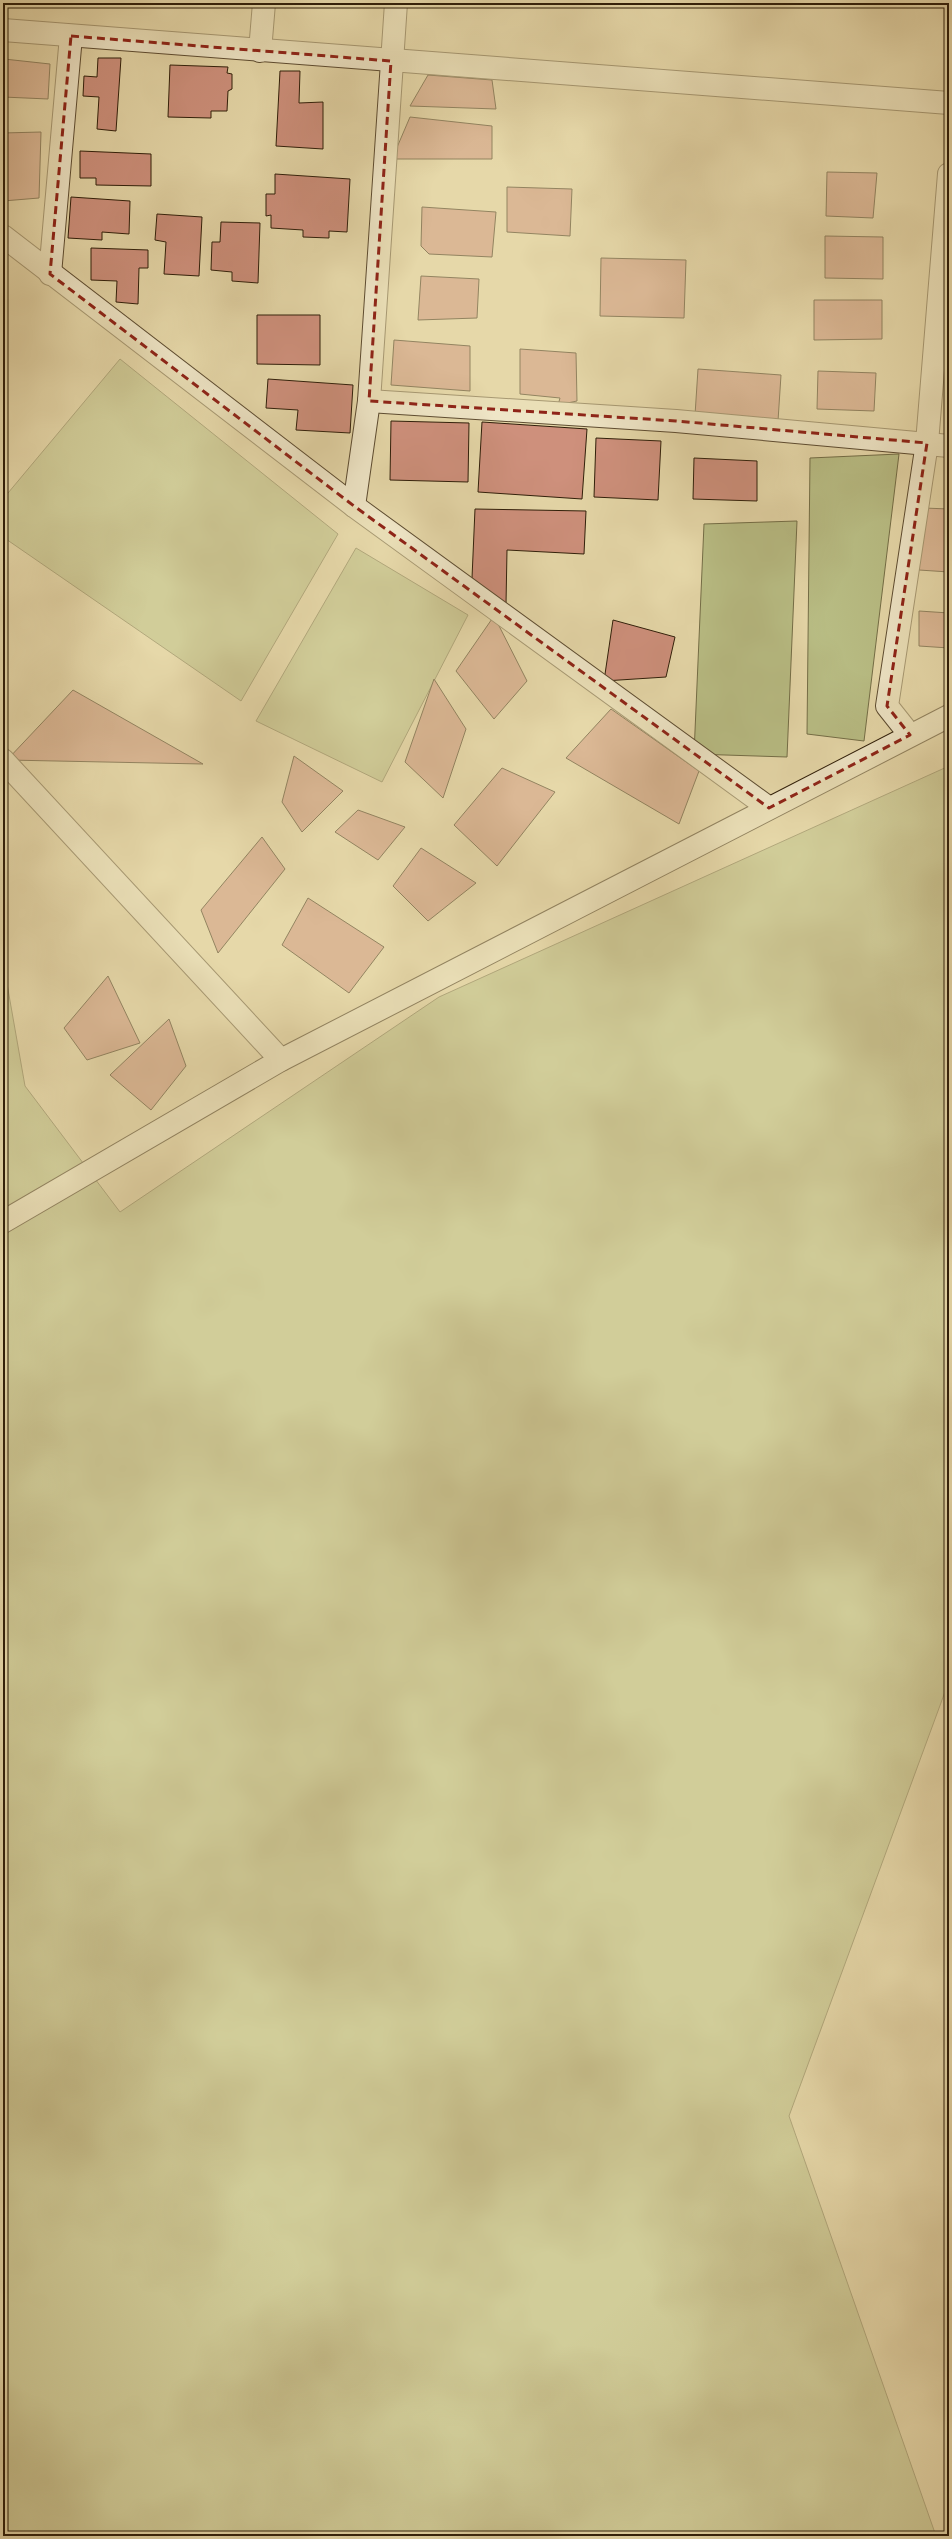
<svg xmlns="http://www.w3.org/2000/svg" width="952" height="2539" viewBox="0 0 952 2539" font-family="'IM FELL French Canon',serif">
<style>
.green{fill:#b9be85;stroke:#746e47}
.building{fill:#ce907c;stroke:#2f1e09}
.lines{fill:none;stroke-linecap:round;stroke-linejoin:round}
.street-casing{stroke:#5d4c31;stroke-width:24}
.secondary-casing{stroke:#2f1e09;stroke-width:24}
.street{stroke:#efe6c7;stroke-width:22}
.secondary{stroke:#efe6c7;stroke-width:22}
.marked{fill:none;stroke:#8f2418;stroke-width:3;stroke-dasharray:8 5;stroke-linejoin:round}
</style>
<rect width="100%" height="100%" fill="#e6d8a9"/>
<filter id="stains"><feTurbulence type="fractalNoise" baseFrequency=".005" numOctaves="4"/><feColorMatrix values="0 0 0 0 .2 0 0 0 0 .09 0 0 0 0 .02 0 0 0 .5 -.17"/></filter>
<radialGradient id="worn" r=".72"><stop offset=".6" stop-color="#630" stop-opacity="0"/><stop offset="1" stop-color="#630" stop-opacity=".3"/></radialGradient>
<g class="green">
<polygon points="120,359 338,534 241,701 3,537 3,499"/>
<polygon points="899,454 864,741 807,734 810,458"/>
<polygon points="797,521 787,757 694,754 704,524"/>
<polygon points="356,548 468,615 382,782 256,721"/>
<polygon points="949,766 949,1681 789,2116 936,2536 3,2536 3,961 25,1086 120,1212 439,997"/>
</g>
<g class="building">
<polygon points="98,58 121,58 116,131 97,129 99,97 83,96 84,76 97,77"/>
<polygon points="4,59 50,64 48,99 3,97"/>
<polygon points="170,65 228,67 227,73 232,74 232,89 228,91 227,111 211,111 211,118 168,117"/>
<polygon points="280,71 300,71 299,103 323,102 323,149 276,146"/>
<polygon points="428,75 492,80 496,109 410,106"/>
<polygon points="410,117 492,126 492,159 392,159"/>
<polygon points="41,132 39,198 3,201 3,133"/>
<polygon points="80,151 151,154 151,186 96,185 96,178 80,178"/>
<polygon points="827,172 877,173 873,218 826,216"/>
<polygon points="275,174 350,179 347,232 329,231 329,238 303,237 303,230 271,228 271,215 266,216 266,194 275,194"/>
<polygon points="507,187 572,189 570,236 507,232"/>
<polygon points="71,197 130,201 129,234 102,232 102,240 68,238"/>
<polygon points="422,207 496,212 492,257 429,254 421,246"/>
<polygon points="157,214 202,217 199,276 164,274 166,242 155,240"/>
<polygon points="221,222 260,223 258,283 232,281 232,272 211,270 212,242 220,242"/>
<polygon points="825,236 883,237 883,279 825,278"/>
<polygon points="91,248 148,250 148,268 139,268 138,304 116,302 117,281 91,280"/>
<polygon points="601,258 686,260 684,318 600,316"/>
<polygon points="421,276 479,279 477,318 418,320"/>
<polygon points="814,300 882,300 882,339 814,340"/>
<polygon points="257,315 320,315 320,365 257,364"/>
<polygon points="394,340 470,346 470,391 391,385"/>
<polygon points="520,349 576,353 577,401 558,405 560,398 520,394"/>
<polygon points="698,369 781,375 778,421 695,415"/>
<polygon points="818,371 876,373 874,411 817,409"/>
<polygon points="268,379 353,385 350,433 296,430 298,410 266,408"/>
<polygon points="391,421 469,423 468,482 390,480"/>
<polygon points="482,422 587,429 582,499 478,492"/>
<polygon points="596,438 661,441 658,500 594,497"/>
<polygon points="694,458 757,461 757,501 693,499"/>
<polygon points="924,508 949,509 949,572 919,570"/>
<polygon points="475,509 586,511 584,554 507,550 506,604 472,578"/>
<polygon points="919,611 949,613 949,648 919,646"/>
<polygon points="494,616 527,681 494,719 456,671"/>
<polygon points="613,620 675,637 666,677 604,681"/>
<polygon points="434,679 466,729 443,798 405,762"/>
<polygon points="73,690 203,764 7,760"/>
<polygon points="611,709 699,771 679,824 566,758"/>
<polygon points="294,756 343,791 302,832 282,802"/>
<polygon points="502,768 555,792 497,866 454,825"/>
<polygon points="358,810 405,827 378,860 335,832"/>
<polygon points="262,837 285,869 218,953 201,910"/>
<polygon points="421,848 476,883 428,921 393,886"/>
<polygon points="308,898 384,947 349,993 282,945"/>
<polygon points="108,976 140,1043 87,1060 64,1028"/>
<polygon points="169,1019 186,1066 151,1110 110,1075"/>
</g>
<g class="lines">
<defs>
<g id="street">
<polyline points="3,30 949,103"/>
<polyline points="260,51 264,3"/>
<polyline points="3,236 354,506 769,808"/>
<polyline points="50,274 71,36"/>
<polyline points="369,401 676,421 949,446"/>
<polyline points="354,506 369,401 396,3"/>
<polyline points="910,735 887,706 927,443 949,174"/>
<polyline points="3,760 281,1060"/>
</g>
<polyline id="secondary" points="3,1222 281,1060 949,716"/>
</defs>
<use href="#street" class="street-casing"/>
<use href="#secondary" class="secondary-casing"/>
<use href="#street" class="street"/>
<use href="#secondary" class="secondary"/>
</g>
<path d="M0 0H952V2539H0ZM71,36L391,61L369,401L676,421L927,443L887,706L910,735L769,808L354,506L50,274Z" fill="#e6d8a9" fill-opacity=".55" fill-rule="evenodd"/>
<path class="marked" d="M71,36L391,61L369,401L676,421L927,443L887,706L910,735L769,808L354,506L50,274Z"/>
<rect width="952" height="2539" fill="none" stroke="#e6d8a9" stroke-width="16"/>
<rect x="4" y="4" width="944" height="2531" fill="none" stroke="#2f1e09" stroke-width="2"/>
<rect x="8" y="8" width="936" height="2523" fill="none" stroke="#2f1e09"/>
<rect width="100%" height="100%" filter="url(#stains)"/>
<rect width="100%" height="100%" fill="url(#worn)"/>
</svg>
